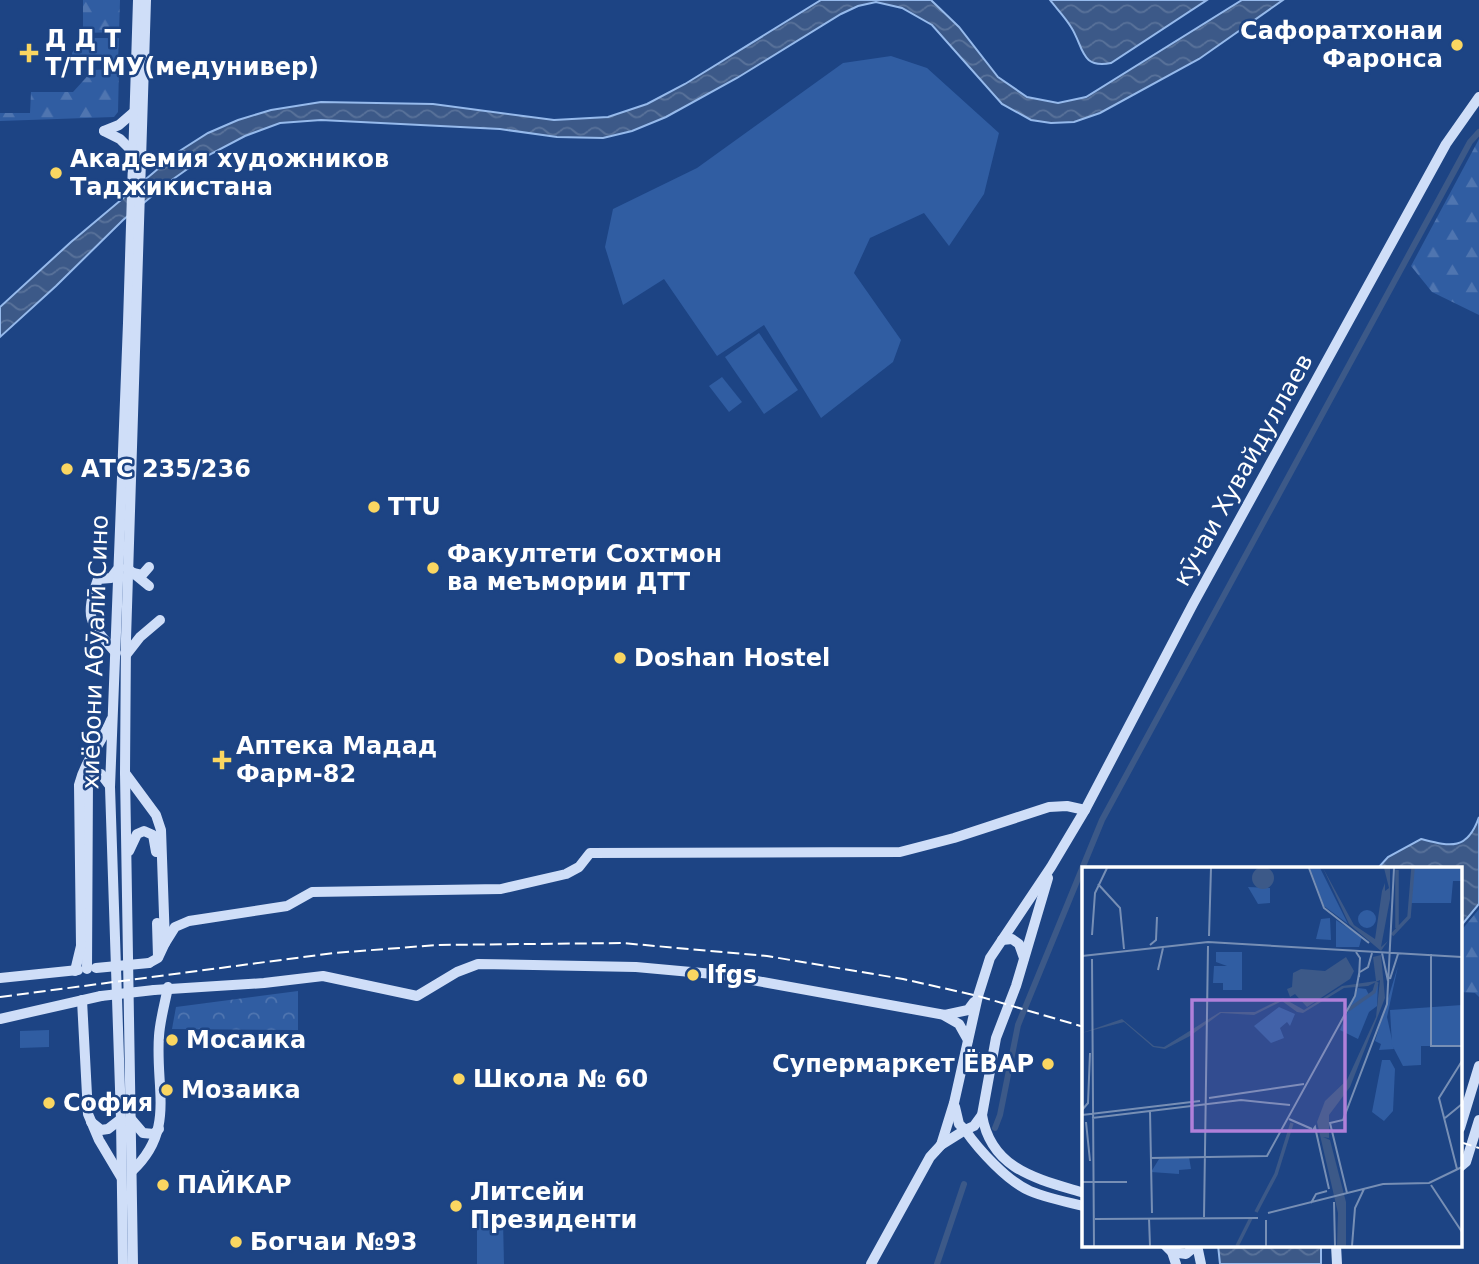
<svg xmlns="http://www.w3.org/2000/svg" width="1479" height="1264" viewBox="0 0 1479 1264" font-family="'DejaVu Sans',sans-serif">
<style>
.green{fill:#305da2}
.forest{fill:url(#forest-firs)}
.park{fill:url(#park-crowns)}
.water{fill:url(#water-waves);stroke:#96baec;stroke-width:2}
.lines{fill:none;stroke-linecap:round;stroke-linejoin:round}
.canal{stroke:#3c5988;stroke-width:6}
.secondary{stroke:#cfdef8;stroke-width:10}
.rail{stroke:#fff;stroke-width:2;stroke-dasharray:12 5;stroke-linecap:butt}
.secondary-bridge{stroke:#cfdef8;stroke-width:10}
.poi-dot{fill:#fad661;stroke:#1d4484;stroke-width:2.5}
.labels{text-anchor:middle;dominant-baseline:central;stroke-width:5;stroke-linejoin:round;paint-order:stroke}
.poi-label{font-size:24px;font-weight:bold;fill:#fff;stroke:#1d4484;text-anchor:start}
.street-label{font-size:24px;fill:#fff;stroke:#1d4484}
.inset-river{fill:none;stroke:#3c5988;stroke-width:3.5}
.inset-road{fill:none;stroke:#778fb5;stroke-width:2}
.view{fill:#b080d9;fill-opacity:0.15;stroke:#b080d9;stroke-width:3.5}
.inset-edge{fill:none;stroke:#fff;stroke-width:3.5}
</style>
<defs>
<pattern id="forest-firs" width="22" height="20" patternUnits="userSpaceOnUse" patternTransform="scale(1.75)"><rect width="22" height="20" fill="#305da2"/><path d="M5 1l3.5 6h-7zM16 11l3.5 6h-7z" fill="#4f75b0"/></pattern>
<pattern id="park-crowns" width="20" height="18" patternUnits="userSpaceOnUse" patternTransform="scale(1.75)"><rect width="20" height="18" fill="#305da2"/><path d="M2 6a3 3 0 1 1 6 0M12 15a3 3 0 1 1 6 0" fill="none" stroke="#4f75b0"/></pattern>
<pattern id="water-waves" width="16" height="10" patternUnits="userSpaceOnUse" patternTransform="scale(1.75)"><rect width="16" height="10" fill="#3c5988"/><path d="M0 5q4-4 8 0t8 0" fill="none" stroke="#59729a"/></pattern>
</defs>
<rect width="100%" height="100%" fill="#1d4484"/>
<g class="green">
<polygon points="891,56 927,68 999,133 984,194 949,246 924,213 870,238 854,273 901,340 893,362 821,418 764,325 717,356 664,279 623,305 605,247 613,209 697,168 843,63"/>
<polygon points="759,333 798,390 764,414 725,357"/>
<polygon points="722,377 742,402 729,412 709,386"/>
<polygon points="49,1030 49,1047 20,1048 20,1031"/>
<polygon points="489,1212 498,1214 503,1221 504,1264 477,1264 477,1220 481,1214"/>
</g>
<g class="forest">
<polygon points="83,0 120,0 119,32 83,33"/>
<polygon points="83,38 119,38 118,60 72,62 72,53"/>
<polygon points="119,69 118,112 114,117 0,121 0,113 30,113 31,92 73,92 93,70"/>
<polygon points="1479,139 1479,315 1432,292 1411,266"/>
<polygon points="1479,909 1479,997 1475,993 1460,992 1460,932"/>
</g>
<polygon class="park" points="298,991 298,1030 172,1029 176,1007"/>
<g class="water">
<polygon points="821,0 931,0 959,27 998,77 1027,97 1058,103 1086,97 1242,0 1283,0 1199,59 1100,113 1074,122 1051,123 1031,120 1002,104 932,25 902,8 876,2 858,6 841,14 737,78 666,117 632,131 603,138 557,137 500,129 321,120 280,123 245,136 203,158 169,182 123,220 56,286 0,337 0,307 71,242 178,152 208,133 238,120 271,110 321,102 433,104 554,120 608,117 647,104 685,84"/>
<path d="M1050,0H1207L1111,63C1080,69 1084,47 1071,27C1065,17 1057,9 1050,0Z"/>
<path d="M1479,817V904L1460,927V869L1378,868L1388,857L1421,839C1449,846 1467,852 1479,817Z"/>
<polygon points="1218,1245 1321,1245 1321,1264 1220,1264"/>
</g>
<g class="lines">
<g class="canal">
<polyline points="995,1128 1000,1115 1018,1025 1102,820 1470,142 1479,132"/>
<polyline points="937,1264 964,1184"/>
</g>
<g class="secondary">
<polyline points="104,131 120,139 133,152"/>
<polyline points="104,131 119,125 134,112"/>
<polyline points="127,568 149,586"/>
<polyline points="133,573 142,575 149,567"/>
<path d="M116,653C90,623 84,619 98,579L111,578L117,570"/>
<polyline points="126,655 140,637 160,620"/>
<polyline points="125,773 156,815 161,830 165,943 158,958 149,963"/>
<polyline points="129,851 137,834 144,831 153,835 156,852"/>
<polyline points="157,923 158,957"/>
<polyline points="1002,940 1012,939 1019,944 1024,958"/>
<polyline points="165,943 175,927 189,921 287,906 312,892 501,889 566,874 579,867 590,853 900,852 954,838 1049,807 1067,806 1085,810"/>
<polyline points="87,969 88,778 92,774 101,774 110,786"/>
<path d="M75,971L81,946L79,785C85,760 102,743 111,720"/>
<polyline points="0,978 78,970"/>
<polyline points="154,990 264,983 323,976 417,996 457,972 478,964 636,967 724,975 945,1015 968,1010 974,1002"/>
<polyline points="82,1000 88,1114 99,1140 121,1177"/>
<polyline points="945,1016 959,1024 968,1040"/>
<polyline points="0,1019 101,996"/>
<polyline points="965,1057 979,1057 990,1066"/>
<polyline points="955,1107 959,1124 965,1130 974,1126 982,1115 996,1038 1016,986 1048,878"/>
<path d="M982,1115C991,1170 1038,1179 1084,1193"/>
<polyline points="131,1119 143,1133 154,1134 159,1129"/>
<polyline points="91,1122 101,1130 108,1129 121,1119"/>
<polyline points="1460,1128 1479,1066"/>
<polyline points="941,1145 954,1103 978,996 990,958 1051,867 1085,810 1193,604 1446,144 1479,97"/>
<polyline points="1460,1167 1466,1162 1479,1120"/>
<path d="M132,1171C176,1130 155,1089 159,1036C160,1020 165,1003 168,987"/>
<polyline points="1165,1245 1172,1252 1176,1264"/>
<polyline points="1197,1245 1201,1264"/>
<polyline points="1336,1245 1337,1264"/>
<polyline points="1172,1252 1186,1254 1197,1245"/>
<polyline points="123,1264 121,1119 110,787 128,323 138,0"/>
<polyline points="133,1264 125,773 126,639 146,0"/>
<path d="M871,1264L930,1157L941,1145L965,1130C979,1150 1007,1181 1030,1191C1047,1198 1066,1202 1084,1206"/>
</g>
<g class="rail">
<polyline points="0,997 334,953 437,945 622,943 767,956 903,979 978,996 1084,1027"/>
<polyline points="1460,1142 1479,1148"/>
</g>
<g class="secondary-bridge">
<polyline points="96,968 149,963"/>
<polyline points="101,996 154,990"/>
</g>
</g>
<g class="poi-dot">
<circle cx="1457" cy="45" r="7"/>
<path d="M25.5 42.5h7v7h7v7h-7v7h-7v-7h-7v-7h7z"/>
<circle cx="56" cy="173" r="7"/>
<circle cx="67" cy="469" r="7"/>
<circle cx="374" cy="507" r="7"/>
<circle cx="433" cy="568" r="7"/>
<circle cx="620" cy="658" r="7"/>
<path d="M218.5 749.5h7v7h7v7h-7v7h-7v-7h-7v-7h7z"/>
<circle cx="693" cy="975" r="7"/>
<circle cx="172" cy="1040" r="7"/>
<circle cx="1048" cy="1064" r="7"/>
<circle cx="459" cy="1079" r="7"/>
<circle cx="167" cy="1090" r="7"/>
<circle cx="49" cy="1103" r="7"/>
<circle cx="163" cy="1185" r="7"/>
<circle cx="456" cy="1206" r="7"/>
<circle cx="236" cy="1242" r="7"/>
</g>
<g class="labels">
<g class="poi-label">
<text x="1443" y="31" text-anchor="end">Сафоратхонаи<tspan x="1443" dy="28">Фаронса</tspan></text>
<text x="45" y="39">Д Д Т<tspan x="45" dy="28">Т/ТГМУ(медунивер)</tspan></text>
<text x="70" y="159">Академия художников<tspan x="70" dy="28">Таджикистана</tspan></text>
<text x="81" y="469">АТС 235/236</text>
<text x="388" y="507">TTU</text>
<text x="447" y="554">Факултети Сохтмон<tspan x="447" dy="28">ва меъмории ДТТ</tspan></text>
<text x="634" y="658">Doshan Hostel</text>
<text x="236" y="746">Аптека Мадад<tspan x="236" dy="28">Фарм-82</tspan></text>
<text x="707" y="975">lfgs</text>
<text x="186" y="1040">Мосаика</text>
<text x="1034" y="1064" text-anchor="end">Супермаркет ЁВАР</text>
<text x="473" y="1079">Школа № 60</text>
<text x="181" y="1090">Мозаика</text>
<text x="63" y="1103">София</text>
<text x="177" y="1185">ПАЙКАР</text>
<text x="470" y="1192">Литсейи<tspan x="470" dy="28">Президенти</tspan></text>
<text x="250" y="1242">Богчаи №93</text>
</g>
<g class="street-label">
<text transform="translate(1243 470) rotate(-61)">кӯчаи Хувайдуллаев</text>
<text transform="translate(95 652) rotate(-88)">хиёбони Абӯалӣ Сино</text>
</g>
</g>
<g transform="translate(1082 867)">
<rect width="380" height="380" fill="#1d4484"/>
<path d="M166,20L188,21V36L176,37ZM276 52a9 9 0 1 1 18 0a9 9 0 1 1-18 0ZM248,51L249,73L234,72L239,52ZM197,140L213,147L208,159L205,155L198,161L202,171L189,176L172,159ZM300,193H308L313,202L311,244L302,254L290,245Z" fill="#305da2"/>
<path d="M134,85H160V123H141V116H131L132,99H145L134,95ZM316,99L305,150L312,182L297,183L299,177L293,174ZM296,117L295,139L287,145L276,172L258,163L276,121L284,122L287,128Z" fill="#305da2"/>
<path d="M228,1H238L266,57L242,39ZM332,1H380V14H371L369,36H329ZM254,53L280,70L277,80H254ZM380,138V179H339V198L321,199L310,178L308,143ZM107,290L109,302L97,303V307L69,305L77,292Z" fill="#305da2"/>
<path d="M170 11a11 11 0 1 1 22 0a11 11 0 1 1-22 0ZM241,1L272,58L293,72L300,24L303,16V24L307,21L302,1H308V32L299,80L306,74L299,84L267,57ZM299,88L303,131L268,220L247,248V271L241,270L248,273L264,335V379H255L256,346L235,255L243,234L265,213L294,150L298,113L286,119L262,121L221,146L215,145L200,134L172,148L139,146L108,169L83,182L71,180L42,155L0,166L40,152L72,179L82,180L138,145H173L201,131L222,143L260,119L294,114L291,90ZM264,90L272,104L268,112L225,140L213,127L208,130L205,122L210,120L211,106L219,102L243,104Z" fill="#3c5988"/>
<path class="inset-river" d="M315,61V3M310,68L327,50L331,1M266,143L292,125L295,115M174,345L194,307L210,256M155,379L169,351"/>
<path class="inset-road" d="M227,1L242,41L287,76M16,17L38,41L42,82M10,68L13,26L25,1M127,69L129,1M68,78L74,73L75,50M274,85L278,91L277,110M300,86L306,114M349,87V179H380M0,89L126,75L380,90M10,92L12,379M76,103L81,81M278,105L286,100L290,86M308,112L316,87M127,231L222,217M0,243L6,236L8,186M68,244L70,346M0,248L118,234M10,251L159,233L208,238M363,251L380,237M207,252L230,262M4,255L8,294M231,263L233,260L247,322M68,291L185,289L273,129L277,107M375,302L357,231L380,194M0,315H45M349,318L380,365M265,326L248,256L261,253L305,137L312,1M252,335L253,379M229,336L234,327L245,324M186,346L301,317L347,316L380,300M122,350L126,79M67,351L68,379M13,352L176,351M184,379V353M270,379L273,341L282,322"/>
<path class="view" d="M110,133H263V264H110Z"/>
<rect width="380" height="380" class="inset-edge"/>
</g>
</svg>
